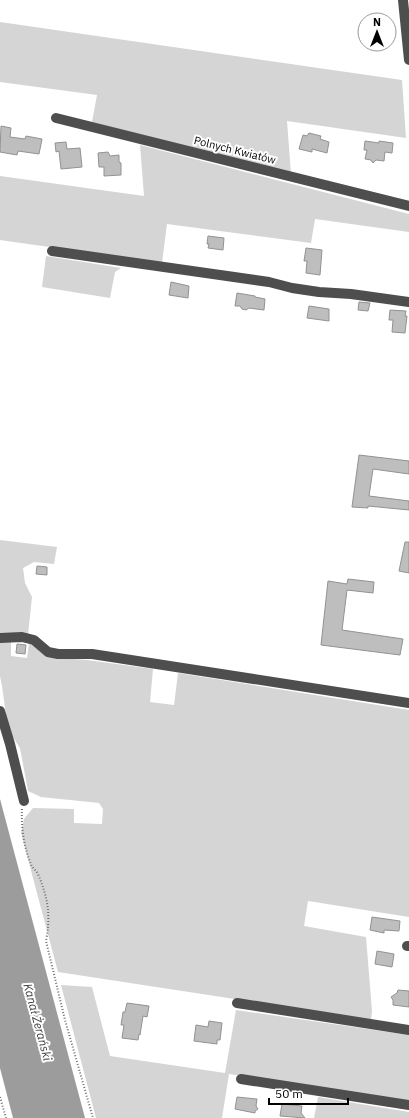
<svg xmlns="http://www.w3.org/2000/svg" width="409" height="1118" viewBox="0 0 409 1118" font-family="'IBM Plex Sans',sans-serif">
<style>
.green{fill:#d5d5d5}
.water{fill:#9c9c9c}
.building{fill:#bebebe;stroke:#929292}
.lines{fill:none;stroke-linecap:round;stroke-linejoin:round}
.path{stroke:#707070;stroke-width:2;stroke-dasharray:1 2;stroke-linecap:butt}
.minor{stroke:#4e4e4e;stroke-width:10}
.labels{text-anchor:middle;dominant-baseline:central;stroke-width:4;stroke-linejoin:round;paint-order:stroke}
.street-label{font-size:11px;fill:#000;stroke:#fff}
.water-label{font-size:12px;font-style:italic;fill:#3d3d3d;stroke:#fff}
</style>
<rect width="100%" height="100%" fill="#fff"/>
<g class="green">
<polygon points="0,22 402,80 406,138 287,121 291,174 92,122 97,95 0,82"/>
<polygon points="140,145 409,214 409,232 315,219 311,243 167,224 162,263 0,240 0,176 144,196"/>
<polygon points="46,256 121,268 115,272 110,298 42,287"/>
<polygon points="0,540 57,547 54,564 34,562 23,568 25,583 32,597 28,635 0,635"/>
<polygon points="11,640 11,656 27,658 29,643 60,658 87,660 153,669 150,702 174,705 178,673 409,710 409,917 308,901 304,926 366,937 372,1011 371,1020 58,972 21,833 24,819 33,808 74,809 74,823 102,824 103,809 99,803 41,797 28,791 20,748 9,731 6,715 2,686 0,676 0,641"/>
<polygon points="61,985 92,987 110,1056 225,1073 236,1010 409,1035 409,1102 229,1074 222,1118 96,1118"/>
<polygon points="318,1097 409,1112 409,1118 314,1118"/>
</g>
<polygon class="water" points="0,799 85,1118 13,1118 0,1068"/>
<g class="building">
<polygon points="1,126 11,128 10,137 25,139 26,136 42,139 39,154 18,151 17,155 0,152"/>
<polygon points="309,133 321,136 320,139 329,142 327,153 312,149 312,152 299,149 303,135 307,136"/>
<polygon points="365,141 379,143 379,141 393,143 392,153 385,152 384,161 376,160 373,163 371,160 365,159 367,150 364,150"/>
<polygon points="66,142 67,149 80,148 82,167 61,169 59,151 56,152 55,143"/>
<polygon points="108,152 110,156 119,155 119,162 121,163 121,175 104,176 104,167 99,167 98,153"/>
<polygon points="208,236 224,238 223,250 208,248 209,244 207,244"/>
<polygon points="306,248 322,250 320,275 306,273 307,261 304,261"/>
<polygon points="171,282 189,286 188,298 169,295"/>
<polygon points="237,293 255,296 255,297 265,299 264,310 249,308 246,310 242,309 240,306 235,306"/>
<polygon points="359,302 370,303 368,311 358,310"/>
<polygon points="309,306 329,309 329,321 307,318"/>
<polygon points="390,310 406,311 405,316 407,316 405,333 392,332 393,320 389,320"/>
<polygon points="359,455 409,461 409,474 373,469 369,496 409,501 409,510 368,506 368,508 352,507"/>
<polygon points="405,542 409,542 409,573 399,571"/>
<polygon points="37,566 47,567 47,575 36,574"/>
<polygon points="348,579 374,582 373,593 347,590 342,630 403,639 400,655 321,645 328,581 347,584"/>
<polygon points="17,644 26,645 25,654 16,653"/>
<polygon points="372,917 400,921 399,931 384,930 384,933 370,930"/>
<polygon points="377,951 394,954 392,967 375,964"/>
<polygon points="398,990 409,991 409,1007 393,1005 393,1000 391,997 397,993"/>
<polygon points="127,1003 149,1006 147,1017 143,1016 140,1035 139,1034 138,1040 122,1038 124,1025 121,1025 123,1012 125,1012"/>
<polygon points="209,1021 222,1023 220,1040 217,1040 217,1044 194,1041 196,1025 208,1027"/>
<polygon points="237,1097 257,1099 256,1106 258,1109 255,1111 255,1113 235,1109"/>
<polygon points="282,1104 302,1106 301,1113 305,1118 280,1116"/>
</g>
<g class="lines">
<g class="path">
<path d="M22,809C21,827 24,848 31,864C32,868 36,870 38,874C48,898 51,915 46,941L65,1020L93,1118"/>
<polyline points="0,1097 6,1118"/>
</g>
<g class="minor">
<polyline points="403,0 409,60"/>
<polyline points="56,118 409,206"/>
<polyline points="52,251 269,282 292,288 319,292 351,294 409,302"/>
<polyline points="0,638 22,637 34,640 48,652 58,654 92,654 409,703"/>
<polyline points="0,711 10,744 24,801"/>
<polyline points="407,946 409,946"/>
<polyline points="237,1003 409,1030"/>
<polyline points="241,1079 409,1105"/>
</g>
</g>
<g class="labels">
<g class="street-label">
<text transform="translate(235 150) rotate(14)">Polnych Kwiatów</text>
</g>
<g class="water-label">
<text transform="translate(38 1022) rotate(75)">Kanał Żerański</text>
</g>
</g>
<g transform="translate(377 32)"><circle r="19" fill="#ffffff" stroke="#999999"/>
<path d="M0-3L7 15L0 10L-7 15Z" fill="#000000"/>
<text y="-6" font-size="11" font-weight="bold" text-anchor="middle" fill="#000000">N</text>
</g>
<path d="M269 1098v6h79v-6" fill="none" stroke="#000000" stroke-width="2"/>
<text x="275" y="1098" font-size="12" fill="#000000" stroke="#ffffff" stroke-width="3" paint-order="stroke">50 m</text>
</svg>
